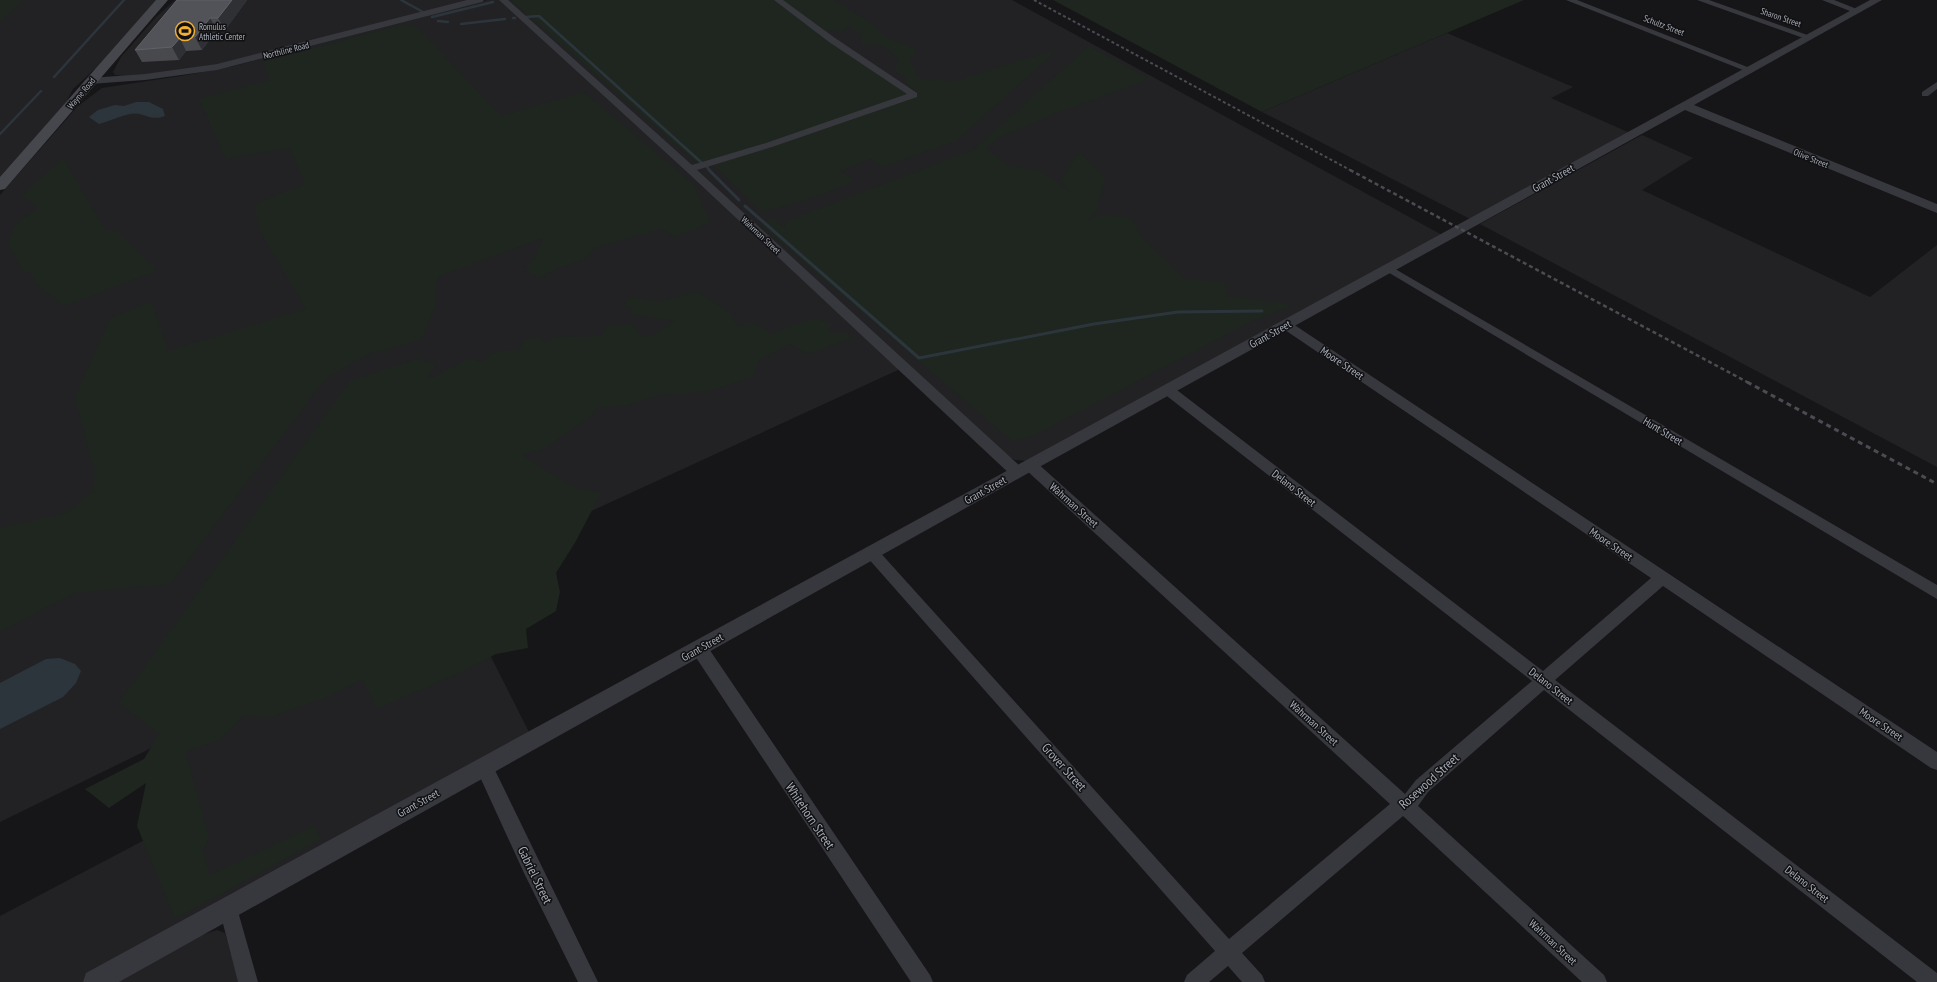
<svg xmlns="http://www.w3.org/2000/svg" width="1937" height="982" viewBox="0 0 1937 982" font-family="'PT Sans Narrow',sans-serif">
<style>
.built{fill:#222225}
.green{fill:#1e261f;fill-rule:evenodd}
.water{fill:#2c353c}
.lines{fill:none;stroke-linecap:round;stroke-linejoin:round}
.stream-far1{stroke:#2c353c;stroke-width:2.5}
.stream{stroke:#2c353c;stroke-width:3}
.minor{fill:#37383d;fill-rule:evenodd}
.tertiary{fill:#37383d;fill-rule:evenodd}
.secondary{fill:#45474d;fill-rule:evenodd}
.rail-far2{stroke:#4a4c52;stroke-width:2;stroke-dasharray:3 2.5;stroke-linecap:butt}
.rail-far1{stroke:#4a4c52;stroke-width:2.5;stroke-dasharray:4 3;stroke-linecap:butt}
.rail{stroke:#4a4c52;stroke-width:3;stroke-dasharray:5 4;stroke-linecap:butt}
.wall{fill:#47494d}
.shaded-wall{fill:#2f3033}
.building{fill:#525359;stroke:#5f6168}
.labels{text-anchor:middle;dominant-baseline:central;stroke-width:3;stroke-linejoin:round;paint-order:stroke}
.far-street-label{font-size:9px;fill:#a8adb8;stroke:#111113}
.far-poi-label{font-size:9px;fill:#a8adb8;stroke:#111113;text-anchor:start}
.street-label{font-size:11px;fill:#a8adb8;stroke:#111113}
.near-street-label{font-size:13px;fill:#a8adb8;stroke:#111113}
</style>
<rect width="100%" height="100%" fill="#161618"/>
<g class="built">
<polygon points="0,0 159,0 108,57 73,89 64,106 0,182"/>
<polygon points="175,0 475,0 218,64 161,73 125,76 115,75 113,72 121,57 156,17"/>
<polygon points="487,0 1012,0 1444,236 1029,461 1015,460 1006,456 909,365 450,576 531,736 84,982 0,982 0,916 190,816 170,739 0,822 0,195 78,106 102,88 187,75 234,66"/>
<polygon points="1447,33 1573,87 1551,98 1630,133 1472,220 1262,112"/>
<polygon points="1642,135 1693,158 1642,190 1870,297 1937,245 1937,467 1480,224"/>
<polygon points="217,930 225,933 239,982 115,982 199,936"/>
</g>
<g class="green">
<polygon points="0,0 24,0 0,22"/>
<path d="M511,0H833L870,22L885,37L916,49L910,59C912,64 915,73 919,77C928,85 939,76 950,83L954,80L962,81L967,77L1058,49L956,141L882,167L870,159L841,171L851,178V183L806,200L761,212L710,161L698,164ZM848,26L862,36L861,44C884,44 884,44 899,61L894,71L904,75L906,83L918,93H906L828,38V30L843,32Z"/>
<polygon points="1053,0 1524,0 1262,112"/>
<polygon points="403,24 417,27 501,116 584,92 693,184 711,223 675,237 661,229 594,248 587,258 554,270 539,278 524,270 536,256 543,238 439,276 436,285 435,305 423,336 414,342 369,354 327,377 170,584 74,593 0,632 0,528 67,513 93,491 95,473 75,398 110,319 151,301 168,351 306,309 259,229 255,204 305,184 289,148 226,159 199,99 270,80 264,62"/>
<polygon points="1089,46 1146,77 1145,81 1059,112 1000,137 986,148 1007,165 1039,171 1057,182 1070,193 1061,180 1079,152 1105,177 1097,210 1088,220 1103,215 1131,218 1143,239 1185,279 1224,282 1226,296 1294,305 1250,322 1035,435 1012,441 759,224 774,219 784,228 786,224 790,220 978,148 975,146 980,144"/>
<polygon points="63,158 106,231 116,231 156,271 65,306 37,284 30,273 23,271 8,244 17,222 39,208 22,196"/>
<path d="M697,291L729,312L738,326L753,323L773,334C790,326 811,315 829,322V333H848L852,338L809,354L790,344L760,359L752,377L709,391L657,396L627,405L596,408L592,415L546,448L522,455L574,488L601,493L576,541L556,573L560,592L556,611L526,629L528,648L496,654L461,672L377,709L362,679L329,696L271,717L244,715L220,740L185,751L209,837L203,851L210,875L314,826L321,839L175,919L137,826L146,783L109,808L85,789L144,759L159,734L119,703L350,381L418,359L436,364L427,378H433L469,358L483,362L491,353L520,349L523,340L539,337L545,343C560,333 565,337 582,337C589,337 595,336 602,335L608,326L631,324L642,337L654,335L675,321L631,314L632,308L623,305L630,297L659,302Z"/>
</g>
<g class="water">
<path d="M136,102H149L163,109L165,116C149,122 144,111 130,114C120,116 110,121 99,124L89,117L98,110L115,105L124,106Z"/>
<polygon points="60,658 75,664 81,671 76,683 63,697 0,729 0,683 46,659"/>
</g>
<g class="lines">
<g class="stream-far1">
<polyline points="401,0 423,12"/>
<polyline points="432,17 493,2"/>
<polyline points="526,17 539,16 702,163"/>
<polyline points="513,18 515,18"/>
<polyline points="438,21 448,22"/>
<polyline points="461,24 505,19"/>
<polyline points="54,77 124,0"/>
<polyline points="0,134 41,91"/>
<polyline points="707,167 710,171"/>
</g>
<g class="stream">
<polyline points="709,170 739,200"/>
<polyline points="745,206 919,358 1094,324 1178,312 1262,311"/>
</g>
<g class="minor">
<polygon points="499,0 508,0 692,165 766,143 907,94 829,42 774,0 783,0 835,38 917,93 917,97 772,147 697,170 1022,468 1024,472 1022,476 1017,477 1012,476 686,171"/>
<polygon points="1566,0 1577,0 1755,70 1751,73 1748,72"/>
<polygon points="1697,0 1709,0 1813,37 1809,40 1806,39"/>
<polygon points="1822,0 1834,0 1862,11 1858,13 1855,13"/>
<polygon points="1937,82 1937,89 1928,96 1922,96 1922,92"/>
<polygon points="1390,266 1937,585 1937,599 1386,271 1384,269"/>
<polygon points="1286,321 1290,322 1937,752 1937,770 1931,768 1663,586 1555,680 1937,973 1937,982 1917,982 1544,690 1428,792 1418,806 1604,975 1607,982 1582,982 1403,816 1242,953 1262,975 1265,982 1242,982 1228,966 1209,982 1184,982 1187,975 1215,951 867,557 865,553 867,549 872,547 877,549 1229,939 1390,804 1025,469 1023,465 1025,461 1030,460 1035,461 1405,794 1416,780 1532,681 1163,393 1162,390 1163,387 1173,387 1543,671 1651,578 1282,328 1280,325"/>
<polygon points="699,641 705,643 930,975 933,982 911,982 693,653 691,648 693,643"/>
<polygon points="484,758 490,760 598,982 578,982 524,873 475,766 478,760"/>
<polygon points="228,899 235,901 237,908 258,982 238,982 219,908 221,901"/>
</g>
<g class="tertiary">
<polygon points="467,0 484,0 482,2 217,70 145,80 90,84 84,81 90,78 145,74 217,64"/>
<polygon points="1870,0 1882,0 1694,105 1937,204 1937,213 1685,110 1023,476 119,982 83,982 86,973"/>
</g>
<polygon class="secondary" points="156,0 168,0 5,189 0,190 0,177"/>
<polyline class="rail-far2" points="1034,0 1352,171"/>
<polyline class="rail-far1" points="1350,170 1749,383"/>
<polyline class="rail" points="1747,382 1937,484"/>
</g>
<polygon class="wall" points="177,0 247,0 225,30 217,30 202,50 186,51 179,60 142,62 135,50"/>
<g class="shaded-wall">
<polygon points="232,0 247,0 225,30 218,18"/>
<polygon points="210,18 217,30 202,50 195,37"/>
<polygon points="180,38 186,51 179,60 172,47"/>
</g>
<polygon class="building" points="177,0 232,0 218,18 210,18 195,37 180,38 172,47 135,50"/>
<defs>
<symbol id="stadium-ring" viewBox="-11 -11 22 22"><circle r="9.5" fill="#111113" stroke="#f2b134" stroke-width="1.5"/><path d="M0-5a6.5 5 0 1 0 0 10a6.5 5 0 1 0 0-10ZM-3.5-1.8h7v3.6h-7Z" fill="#f2b134"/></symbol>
</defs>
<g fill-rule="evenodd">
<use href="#stadium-ring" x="174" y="20" width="22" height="22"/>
</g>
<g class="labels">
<g class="far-street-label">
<text transform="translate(1781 17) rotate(19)">Sharon Street</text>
<text transform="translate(1664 25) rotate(21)">Schultz Street</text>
<text transform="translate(286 50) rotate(-14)">Northline Road</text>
<text transform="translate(81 93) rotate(-50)">Wayne Road</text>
<text transform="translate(1811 158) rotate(22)">Olive Street</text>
<text transform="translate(761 235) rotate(43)">Wahrman Street</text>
</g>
<g class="far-poi-label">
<text x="199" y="26">Romulus<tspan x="199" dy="10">Athletic Center</tspan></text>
</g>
<g class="street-label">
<text transform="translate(1553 178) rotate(-29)">Grant Street</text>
<text transform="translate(1270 334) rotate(-29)">Grant Street</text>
<text transform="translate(1342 363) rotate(34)">Moore Street</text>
<text transform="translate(1663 431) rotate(31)">Hunt Street</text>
<text transform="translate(1294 488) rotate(38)">Delano Street</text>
<text transform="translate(985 490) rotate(-29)">Grant Street</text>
<text transform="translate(1074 505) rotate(42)">Wahrman Street</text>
<text transform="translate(1611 544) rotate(34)">Moore Street</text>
<text transform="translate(702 647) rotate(-29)">Grant Street</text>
<text transform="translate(1551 686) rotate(38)">Delano Street</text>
<text transform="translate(1314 723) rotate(42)">Wahrman Street</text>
<text transform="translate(1881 724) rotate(34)">Moore Street</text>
<text transform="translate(418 803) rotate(-29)">Grant Street</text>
<text transform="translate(1807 884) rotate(38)">Delano Street</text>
<text transform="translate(1553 942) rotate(43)">Wahrman Street</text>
</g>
<g class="near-street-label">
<text transform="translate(1064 767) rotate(48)">Grover Street</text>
<text transform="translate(1429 781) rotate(-42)">Rosewood Street</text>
<text transform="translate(810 816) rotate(56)">Whitehorn Street</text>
<text transform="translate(535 875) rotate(64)">Gabriel Street</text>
</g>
</g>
</svg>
